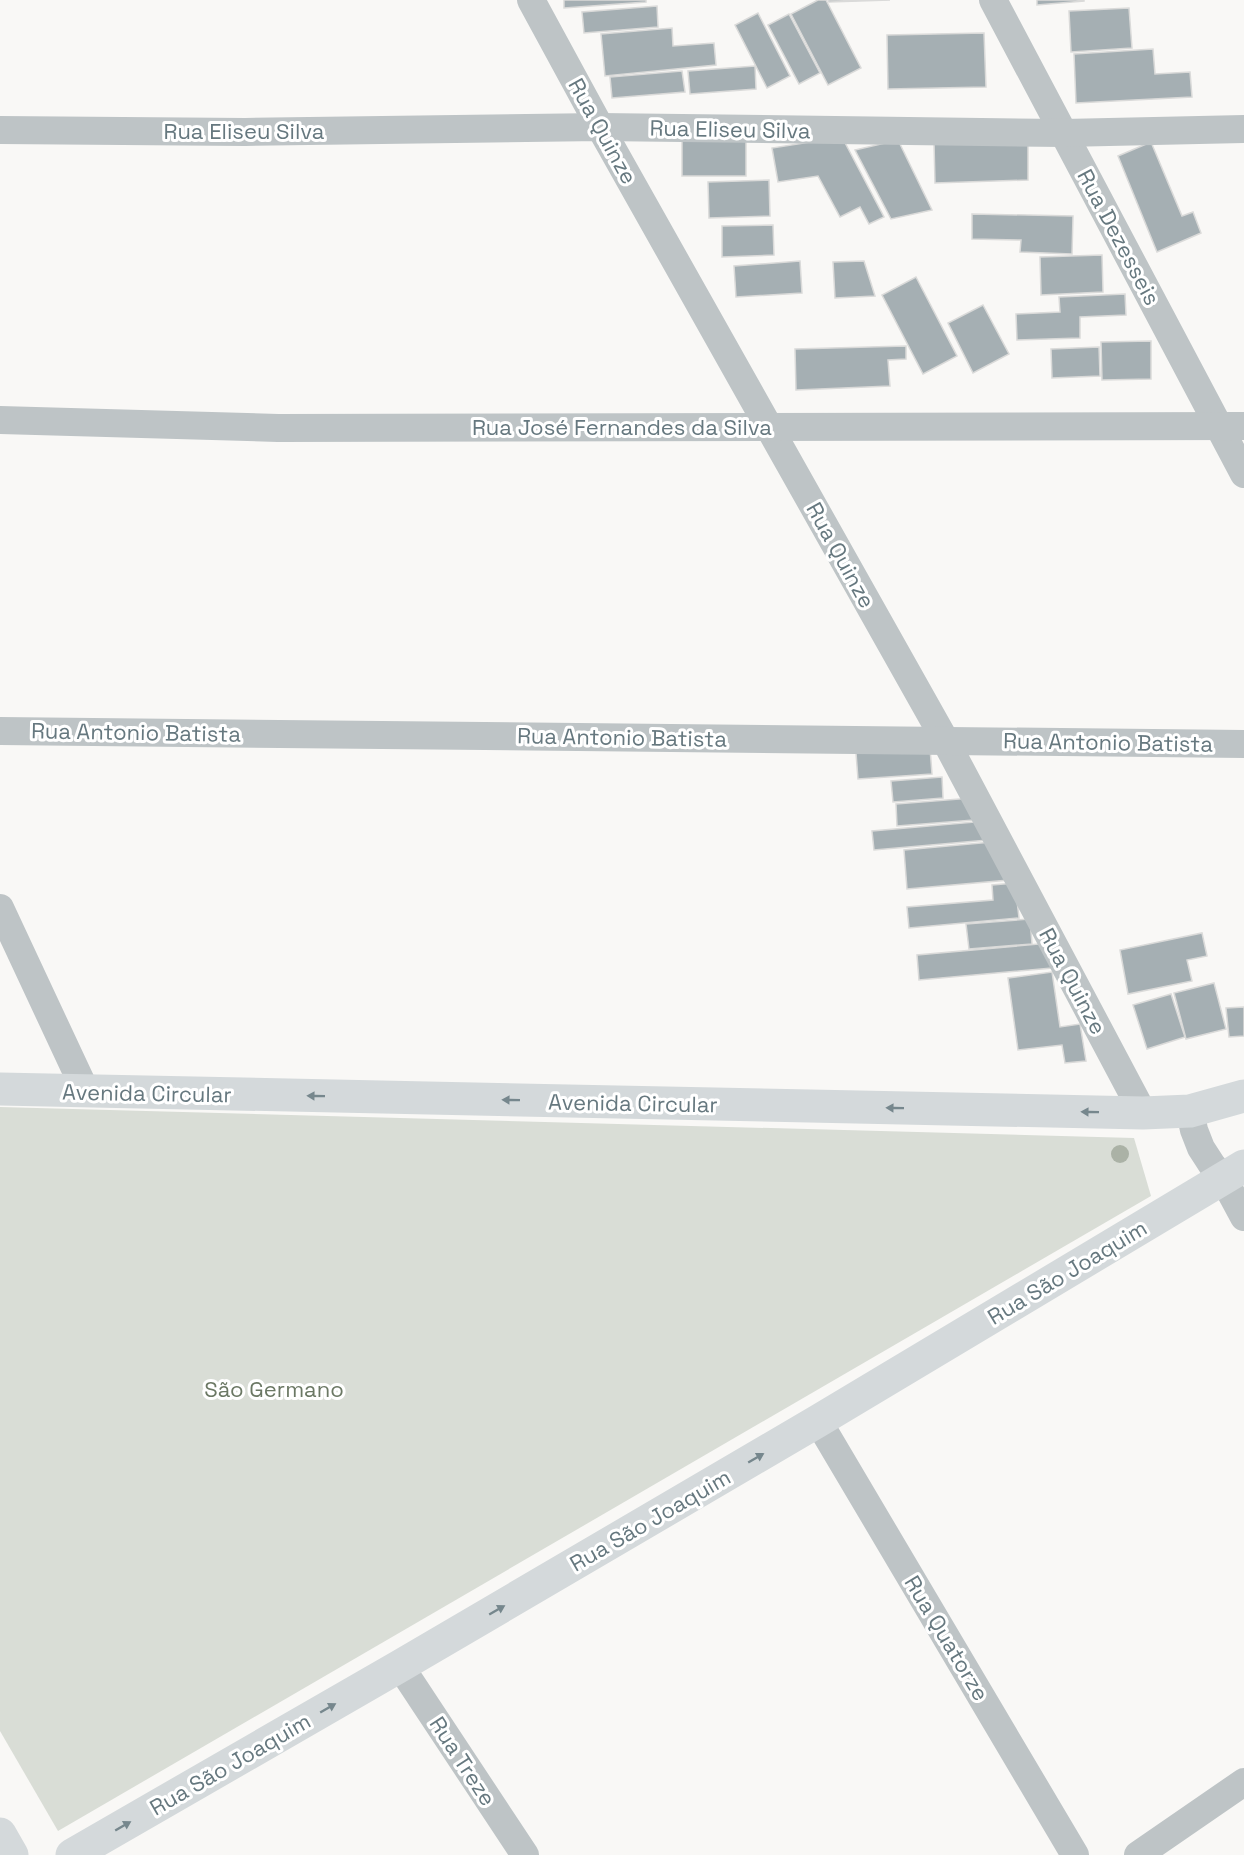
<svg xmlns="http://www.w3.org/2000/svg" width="1244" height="1855" viewBox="0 0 1244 1855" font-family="'Space Grotesk',sans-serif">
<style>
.green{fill:#d9ddd6}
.building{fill:#a5afb3;stroke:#dadad9;stroke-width:1.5}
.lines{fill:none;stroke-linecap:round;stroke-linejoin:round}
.street{stroke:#bec4c6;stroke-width:28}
.secondary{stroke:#d4d9db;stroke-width:33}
.tree{fill:#abb2a6}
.oneway{fill:#76878d}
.labels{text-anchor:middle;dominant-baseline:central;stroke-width:6;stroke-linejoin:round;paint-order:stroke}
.street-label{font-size:22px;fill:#66787f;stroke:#fff}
.park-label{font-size:22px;fill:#6b7864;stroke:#fff}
</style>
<rect width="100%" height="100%" fill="#f9f8f6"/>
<polygon class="green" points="0,1107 1134,1138 1151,1196 58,1831 0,1731"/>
<g class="building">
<polygon points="564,0 646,0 646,2 564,8"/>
<polygon points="818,0 826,0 861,68 828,85 791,14"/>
<polygon points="828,0 890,0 829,2"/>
<polygon points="1037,0 1084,0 1084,1 1037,5"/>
<polygon points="657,6 658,27 584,33 582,12"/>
<polygon points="1129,8 1132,48 1071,52 1069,11"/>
<polygon points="758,13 790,76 767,88 735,25"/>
<polygon points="789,14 820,73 799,84 768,25"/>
<polygon points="672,28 673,46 714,43 716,65 605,76 601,34"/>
<polygon points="984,33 986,87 888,89 887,35"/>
<polygon points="1153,49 1155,74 1190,72 1192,97 1076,103 1074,54"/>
<polygon points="755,66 756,89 690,94 688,71"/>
<polygon points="682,71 685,92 612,98 610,77"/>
<polygon points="682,137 746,138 746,176 682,176"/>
<polygon points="842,137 884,217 869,224 860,207 840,217 818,176 778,182 772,148"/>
<polygon points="898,140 932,210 891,219 855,150"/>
<polygon points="1028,141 1028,180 935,183 934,143"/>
<polygon points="1151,142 1182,216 1193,212 1201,233 1157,252 1118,156"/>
<polygon points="769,180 770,216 709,218 708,182"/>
<polygon points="972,214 1073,216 1072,254 1020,252 1021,240 972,239"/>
<polygon points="773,225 774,255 722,257 722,226"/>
<polygon points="1102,255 1103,292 1041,295 1040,257"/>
<polygon points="800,261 802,293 736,297 734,266"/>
<polygon points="864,261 875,296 835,298 833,262"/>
<polygon points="916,277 957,356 923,374 882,295"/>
<polygon points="1125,294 1126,315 1080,317 1080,338 1017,340 1016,314 1060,312 1059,297"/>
<polygon points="983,305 1009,354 973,373 948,323"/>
<polygon points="1151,341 1151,379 1102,380 1101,342"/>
<polygon points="906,346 906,359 888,360 890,386 796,390 795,349"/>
<polygon points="1099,347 1100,376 1052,378 1051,349"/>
<polygon points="930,748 932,774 858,779 856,753"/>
<polygon points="942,777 943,798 893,802 891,781"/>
<polygon points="972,798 974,820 897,826 896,804"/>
<polygon points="986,821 988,840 874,850 872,831"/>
<polygon points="992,842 1009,880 907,889 904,850"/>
<polygon points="1015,883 1019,918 909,928 907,907 993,900 992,885"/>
<polygon points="1030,919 1032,944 969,949 966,924"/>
<polygon points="1202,933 1207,956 1187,960 1192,981 1128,994 1120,950"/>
<polygon points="1050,943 1052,968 919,980 917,955"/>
<polygon points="1052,972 1060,1027 1080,1024 1086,1061 1065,1063 1062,1045 1018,1050 1008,978"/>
<polygon points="1214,983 1226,1029 1186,1039 1174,993"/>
<polygon points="1171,994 1185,1037 1147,1049 1133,1005"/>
<polygon points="1244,1007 1244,1036 1229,1037 1226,1008"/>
</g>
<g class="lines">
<g class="street">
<polyline points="531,0 600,127 945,740 1143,1113"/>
<polyline points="993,0 1244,474"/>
<polyline points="0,130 245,132 600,127 1064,133 1244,129"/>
<polyline points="0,420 278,428 1244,426"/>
<polyline points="0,731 1244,744"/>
<polyline points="0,908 86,1092"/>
<polyline points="1190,1111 1194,1130 1201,1148 1212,1165 1223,1178 1244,1217"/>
<polyline points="818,1421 1075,1855"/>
<polyline points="400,1666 525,1855"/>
<polyline points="1138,1855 1244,1782"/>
</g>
<g class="secondary">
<polyline points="0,1089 1143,1113 1190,1111 1244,1096"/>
<polyline points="0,1834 12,1855"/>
<polyline points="72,1855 400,1666 818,1421 1244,1166"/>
</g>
</g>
<circle class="tree" cx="1120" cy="1154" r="9"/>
<defs><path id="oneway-solid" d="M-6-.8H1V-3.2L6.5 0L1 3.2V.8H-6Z" transform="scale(1.5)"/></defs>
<g class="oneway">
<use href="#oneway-solid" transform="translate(316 1096) rotate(-179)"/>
<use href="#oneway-solid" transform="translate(511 1100) rotate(-179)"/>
<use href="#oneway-solid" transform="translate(895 1108) rotate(-179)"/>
<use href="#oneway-solid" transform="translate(1090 1112) rotate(-179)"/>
<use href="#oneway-solid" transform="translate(756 1458) rotate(-30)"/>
<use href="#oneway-solid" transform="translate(497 1610) rotate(-30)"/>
<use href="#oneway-solid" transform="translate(328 1708) rotate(-30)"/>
<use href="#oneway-solid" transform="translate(123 1826) rotate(-30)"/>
</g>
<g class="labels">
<g class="street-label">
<text transform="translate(730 129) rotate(1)">Rua Eliseu Silva</text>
<text x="244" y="131">Rua Eliseu Silva</text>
<text transform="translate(603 131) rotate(61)">Rua Quinze</text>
<text transform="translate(1119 237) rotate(62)">Rua Dezesseis</text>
<text x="622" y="427">Rua José Fernandes da Silva</text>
<text transform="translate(841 555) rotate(61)">Rua Quinze</text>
<text transform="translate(136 732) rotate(1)">Rua Antonio Batista</text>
<text transform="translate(622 737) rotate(1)">Rua Antonio Batista</text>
<text transform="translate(1108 742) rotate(1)">Rua Antonio Batista</text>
<text transform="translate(1073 981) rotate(62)">Rua Quinze</text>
<text transform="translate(147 1093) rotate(1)">Avenida Circular</text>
<text transform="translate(633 1103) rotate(1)">Avenida Circular</text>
<text transform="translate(1067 1272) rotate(-31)">Rua São Joaquim</text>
<text transform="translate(650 1520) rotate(-30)">Rua São Joaquim</text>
<text transform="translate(947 1638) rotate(59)">Rua Quatorze</text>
<text transform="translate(463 1761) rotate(57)">Rua Treze</text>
<text transform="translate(230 1764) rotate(-30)">Rua São Joaquim</text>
</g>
<g class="park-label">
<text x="274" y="1389">São Germano</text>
</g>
</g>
</svg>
